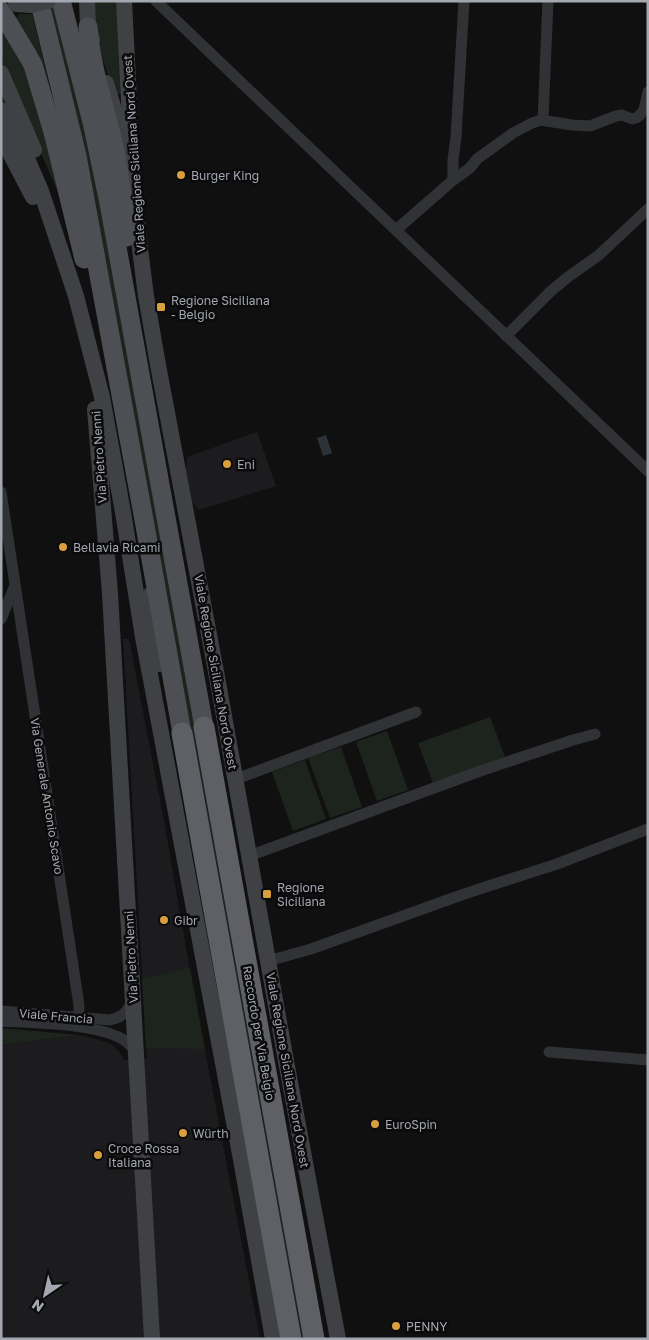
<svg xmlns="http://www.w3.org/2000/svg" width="649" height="1340" viewBox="0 0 649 1340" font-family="'Golos Text',sans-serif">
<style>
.built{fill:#1c1c1e}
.green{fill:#1d231d}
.water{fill:#2b3238}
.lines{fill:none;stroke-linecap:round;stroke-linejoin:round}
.street{stroke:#313235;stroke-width:11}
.secondary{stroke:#404145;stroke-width:16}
.primary{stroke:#4e4f54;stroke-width:19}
.highway{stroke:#5e6066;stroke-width:21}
.secondary-bridge{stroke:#404145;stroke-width:16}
.poi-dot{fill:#d99f3f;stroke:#0b0b0c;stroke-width:2}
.labels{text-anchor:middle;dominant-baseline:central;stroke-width:5;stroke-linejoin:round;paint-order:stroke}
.street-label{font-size:12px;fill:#a3a7b0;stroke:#0b0b0c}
.poi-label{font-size:12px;fill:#a3a7b0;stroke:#0b0b0c;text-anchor:start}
</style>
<rect width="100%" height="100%" fill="#101011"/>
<g class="built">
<polygon points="257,432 276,486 199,510 191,501 186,471 187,457"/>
<polygon points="123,639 129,639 163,815 192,982 260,1339 1,1339 1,1045 80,1035 103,1041 111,1044 119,1051 124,1060 147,1058"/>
</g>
<g class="green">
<polygon points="55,1 87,131 308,1339 298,1339 48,10"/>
<polygon points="92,1 116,1 122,92 118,95 114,93 95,36"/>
<polygon points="20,14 32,14 68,160 16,18"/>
<polygon points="1,20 30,71 58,193 1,58"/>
<polygon points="490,717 505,757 433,783 418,743"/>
<polygon points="387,731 408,790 377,801 356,742"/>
<polygon points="341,747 362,807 330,818 308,758"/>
<polygon points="305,760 326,819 293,831 272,772"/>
<polygon points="190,968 205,1049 146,1048 142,979"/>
<polygon points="1,1028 80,1035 1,1045"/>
</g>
<polygon class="water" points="326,435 332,453 323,456 317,438"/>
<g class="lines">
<g class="street">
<polyline points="156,1 648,471"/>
<polyline points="543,120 548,1"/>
<polyline points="453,180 453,160 456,137 464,1"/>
<polyline points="396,230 452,181 470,168 477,159 513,133 532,123 541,120 572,125 590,126 616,116 622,115 632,119 636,118 640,115 644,110 648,92"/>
<polyline points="506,336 551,291 568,277 599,255 648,209"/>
<polyline points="1,492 79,1005 79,1017"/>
<polyline points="1,619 14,588"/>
<polyline points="236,779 416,712"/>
<polyline points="249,856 483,770 573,740 595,734"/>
<polyline points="268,961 311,949 467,893 557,864 648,829"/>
<path d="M1,1011L110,1020C123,1017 127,1012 133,1000"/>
<path d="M1,1021C33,1023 97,1023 124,1040C128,1043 132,1047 136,1050"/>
<polyline points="549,1052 648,1060"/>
</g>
<g class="secondary">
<polyline points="87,1 88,27 92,39"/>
<polyline points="124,1 133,180 140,249 146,296 158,365 217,677 286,1061 338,1339"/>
<polyline points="1,73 34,150"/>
<polyline points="106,83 125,146"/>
<polyline points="1,110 25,154 41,191 76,296 102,397 123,512 143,637 240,1154 273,1339"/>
<polyline points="1,136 33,197"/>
<polyline points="95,409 110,593 152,1339"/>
<polyline points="150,595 159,664"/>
</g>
<g class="primary">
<polyline points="62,4 93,126 109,203 204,727"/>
<polyline points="1,11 28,56 33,65 53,132 84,259"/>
<polyline points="42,12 77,156 144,520 182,733"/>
<path d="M88,27C91,67 104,104 113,142C120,173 123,205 127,237"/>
</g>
<g class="highway">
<polyline points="204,727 314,1339"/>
<polyline points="182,733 291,1339"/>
</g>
<polyline class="secondary-bridge" points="16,4 31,5 48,1"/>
</g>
<g class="poi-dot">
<circle cx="181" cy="175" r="5"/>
<rect x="156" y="302" width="10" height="10" rx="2.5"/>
<circle cx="227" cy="464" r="5"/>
<circle cx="63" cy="547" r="5"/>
<rect x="262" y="889" width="10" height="10" rx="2.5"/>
<circle cx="164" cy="920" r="5"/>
<circle cx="375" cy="1124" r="5"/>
<circle cx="183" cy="1133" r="5"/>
<circle cx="98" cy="1155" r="5"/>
<circle cx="396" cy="1326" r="5"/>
</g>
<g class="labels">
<g class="street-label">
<text transform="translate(134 154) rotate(-94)">Viale Regione Siciliana Nord Ovest</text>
<text transform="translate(99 457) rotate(-94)">Via Pietro Nenni</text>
<text transform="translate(216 672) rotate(80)">Viale Regione Siciliana Nord Ovest</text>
<text transform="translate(47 796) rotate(81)">Via Generale Antonio Scavo</text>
<text transform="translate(131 957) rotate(-93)">Via Pietro Nenni</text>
<text transform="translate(56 1016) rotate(5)">Viale Francia</text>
<text transform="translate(259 1033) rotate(80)">Raccordo per Via Belgio</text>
<text transform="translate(288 1070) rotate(80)">Viale Regione Siciliana Nord Ovest</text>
</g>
<g class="poi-label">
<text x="191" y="175">Burger King</text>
<text x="171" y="300">Regione Siciliana<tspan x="171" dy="14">- Belgio</tspan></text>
<text x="237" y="464">Eni</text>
<text x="73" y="547">Bellavia Ricami</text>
<text x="277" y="887">Regione<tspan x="277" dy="14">Siciliana</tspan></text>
<text x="174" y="920">Gibr</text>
<text x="385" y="1124">EuroSpin</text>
<text x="193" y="1133">Würth</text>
<text x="108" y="1148">Croce Rossa<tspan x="108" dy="14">Italiana</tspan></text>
<text x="406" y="1326">PENNY</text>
</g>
</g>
<rect width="649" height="1340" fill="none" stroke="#a3a7b0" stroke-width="5"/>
<g transform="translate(45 1295) rotate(214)" stroke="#0b0b0c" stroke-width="4" paint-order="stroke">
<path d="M0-4L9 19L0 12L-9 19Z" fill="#a3a7b0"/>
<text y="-8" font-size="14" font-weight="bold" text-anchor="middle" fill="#a3a7b0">N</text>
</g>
</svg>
